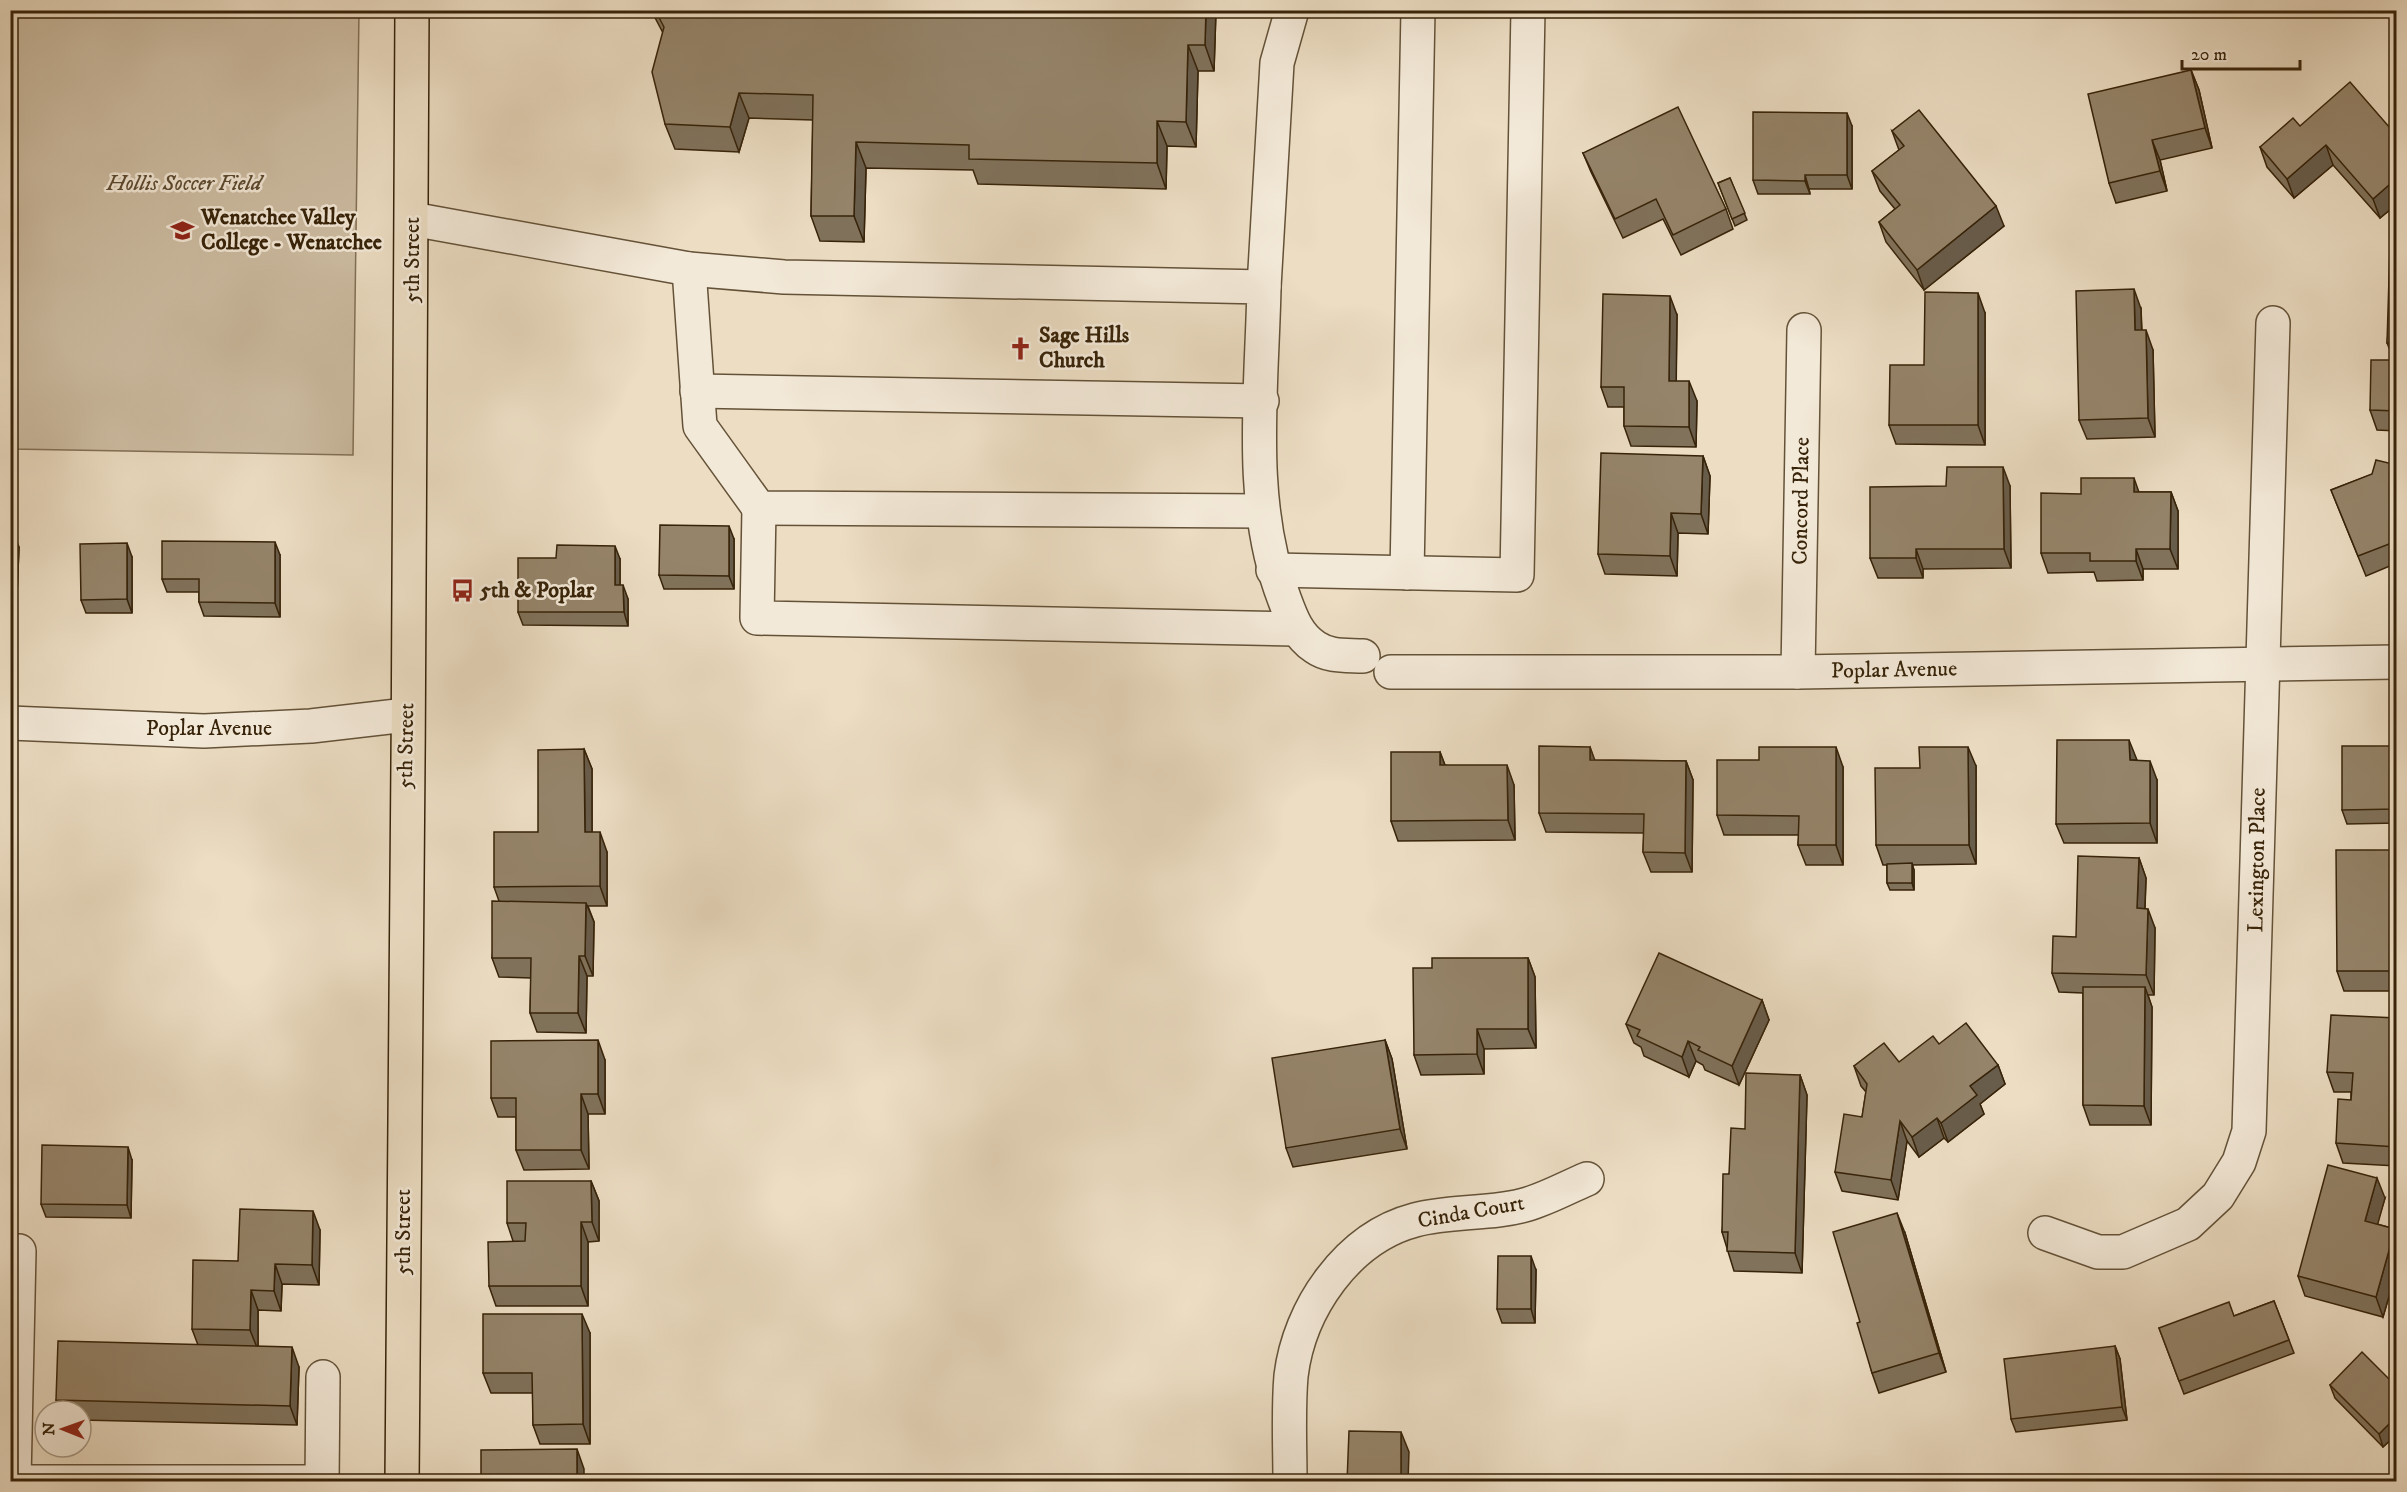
<svg xmlns="http://www.w3.org/2000/svg" width="2407" height="1492" viewBox="0 0 2407 1492" font-family="'IM FELL DW Pica',serif">
<style>
.green{fill:#cdbda3;stroke:#827056;stroke-width:1.5}
.lines{fill:none;stroke-linecap:round;stroke-linejoin:round}
.minor-casing{stroke:#645238;stroke-width:36}
.major-casing{stroke:#372309;stroke-width:36}
.minor{stroke:#f3e9d8;stroke-width:33}
.major{stroke:#ecddc3;stroke-width:33}
.wall{fill:#80725b;stroke:#372309;stroke-width:1.5}
.shaded-wall{fill:#685c4a;stroke:#372309;stroke-width:1.5}
.building{fill:#95846a;stroke:#372309;stroke-width:1.5}
.labels{text-anchor:middle;dominant-baseline:central;stroke-width:5;stroke-linejoin:round;paint-order:stroke}
.park-label{font-size:22px;font-style:italic;fill:#5c4a30;stroke:#f3e9d8}
.poi-label{font-size:22px;font-weight:bold;fill:#372309;stroke:#f3e9d8;text-anchor:start}
.street-label{font-size:22px;fill:#372309;stroke:#f3e9d8}
</style>
<rect width="100%" height="100%" fill="#ecddc3"/>
<filter id="stains"><feTurbulence type="fractalNoise" baseFrequency=".00333" numOctaves="4"/><feColorMatrix values="0 0 0 0 .2 0 0 0 0 .09 0 0 0 0 .02 0 0 0 .5 -.17"/></filter>
<radialGradient id="worn" r=".72"><stop offset=".6" stop-color="#630" stop-opacity="0"/><stop offset="1" stop-color="#630" stop-opacity=".3"/></radialGradient>
<polygon class="green" points="11,10 359,11 353,455 11,449"/>
<g class="lines">
<defs>
<g id="minor">
<path d="M412,219L689,269L784,277L1264,287C1262,389 1247,502 1284,598C1291,617 1297,635 1315,647C1329,657 1346,655 1363,656"/>
<polyline points="689,269 700,426 759,508 1263,511"/>
<polyline points="1264,287 1277,63 1292,10"/>
<polyline points="697,391 1262,401"/>
<polyline points="759,508 757,618 1295,629"/>
<polyline points="1273,570 1517,575 1528,10"/>
<polyline points="1407,573 1418,10"/>
<polyline points="1391,672 1798,672 2396,662"/>
<polyline points="1798,672 1804,330"/>
<polyline points="10,723 204,731 311,726 406,715"/>
<polyline points="2045,1233 2098,1252 2123,1252 2188,1224 2218,1196 2239,1162 2249,1131 2273,323"/>
<polyline points="10,1251 19,1251 14,1480"/>
<polyline points="14,1482 316,1482"/>
<polyline points="322,1482 323,1377"/>
<path d="M1290,1482C1290,1447 1288,1411 1291,1376C1299,1309 1347,1238 1415,1220C1451,1210 1492,1215 1528,1204C1548,1198 1568,1187 1587,1179"/>
</g>
<path id="major" d="M402,1482C405,991 412,501 412,10"/>
</defs>
<use href="#minor" class="minor-casing"/>
<use href="#major" class="major-casing"/>
<use href="#minor" class="minor"/>
<use href="#major" class="major"/>
</g>
<g class="wall">
<polygon points="651,10 1216,10 1214,71 1198,71 1196,147 1167,146 1166,189 978,184 973,170 866,168 864,242 820,241 811,216 813,120 749,118 739,152 675,149 665,124 663,33"/>
<polygon points="2191,70 2199,90 2212,148 2160,160 2167,191 2116,203 2109,183"/>
<polygon points="1852,126 1852,189 1809,189 1810,194 1758,194 1753,180"/>
<polygon points="1892,131 2004,226 1924,290 1886,242 1879,222 1895,209 1880,191 1872,171 1899,150"/>
<polygon points="2397,136 2397,204 2380,218 2333,165 2294,198 2267,167 2260,147"/>
<polygon points="1583,153 1726,209 1733,229 1681,255 1663,219 1623,238 1591,172"/>
<polygon points="1730,178 1747,220 1735,226 1718,183"/>
<polygon points="2397,246 2397,431 2377,430 2370,410 2394,360 2387,343"/>
<polygon points="2141,309 2142,330 2153,350 2155,437 2087,439 2079,420"/>
<polygon points="1985,313 1985,445 1896,444 1889,425 1924,365"/>
<polygon points="1677,315 1676,381 1697,401 1696,447 1631,446 1624,426 1624,407 1608,407 1601,387"/>
<polygon points="1703,456 1710,476 1708,534 1678,533 1677,576 1605,574 1598,554"/>
<polygon points="2397,465 2397,563 2366,576 2331,490"/>
<polygon points="2010,486 2011,568 1923,569 1923,578 1878,578 1870,558"/>
<polygon points="2139,492 2171,492 2178,511 2178,569 2143,569 2143,580 2097,581 2094,572 2048,573 2041,553"/>
<polygon points="10,534 19,547 17,595 10,594"/>
<polygon points="734,539 734,589 664,589 659,575"/>
<polygon points="280,555 280,617 204,616 199,602 199,592 167,592 162,579"/>
<polygon points="132,557 132,613 86,613 81,600"/>
<polygon points="620,559 620,585 628,599 628,626 523,625 518,612"/>
<polygon points="2397,746 2397,823 2347,824 2342,810"/>
<polygon points="1590,747 1594,760 1686,761 1693,780 1692,872 1651,872 1643,852 1644,833 1546,832 1539,813"/>
<polygon points="584,749 592,769 592,832 607,852 607,906 588,906 594,922 593,976 587,976 586,1033 537,1032 530,1013 531,978 499,977 492,958 499,901 494,887 538,832"/>
<polygon points="1440,752 1445,765 1514,785 1515,840 1398,841 1391,821"/>
<polygon points="1976,766 1976,864 1912,865 1914,870 1914,890 1890,890 1887,883 1887,865 1883,865 1876,845"/>
<polygon points="1843,767 1843,865 1806,865 1798,845 1799,835 1724,835 1717,815"/>
<polygon points="2157,780 2157,843 2064,843 2056,824"/>
<polygon points="2397,850 2397,991 2344,991 2337,971"/>
<polygon points="2139,858 2146,878 2145,909 2155,928 2154,995 2148,995 2152,1007 2151,1125 2090,1125 2083,1105 2083,993 2059,992 2052,973 2076,937"/>
<polygon points="1528,958 1535,977 1536,1048 1484,1049 1484,1074 1421,1075 1414,1055 1432,968"/>
<polygon points="1762,1000 1769,1020 1739,1085 1705,1070 1703,1065 1696,1061 1689,1077 1644,1056 1641,1047 1634,1043 1626,1024"/>
<polygon points="2397,1018 2397,1166 2343,1163 2336,1143 2351,1100 2351,1092 2334,1092 2327,1072"/>
<polygon points="1385,1040 1392,1059 1407,1149 1293,1167 1286,1148"/>
<polygon points="1939,1044 1998,1065 2005,1084 1980,1104 1984,1114 1948,1142 1944,1138 1919,1157 1907,1141 1898,1200 1842,1191 1835,1172 1862,1117 1866,1092 1861,1086 1854,1066 1899,1062"/>
<polygon points="605,1060 605,1114 588,1114 589,1169 524,1170 516,1150 516,1117 498,1117 491,1098"/>
<polygon points="1800,1075 1807,1095 1802,1273 1734,1271 1722,1232 1729,1174 1745,1129"/>
<polygon points="132,1160 131,1218 46,1217 41,1204"/>
<polygon points="591,1181 599,1201 599,1241 588,1242 588,1306 496,1306 489,1286 513,1241 507,1223"/>
<polygon points="2385,1198 2377,1224 2395,1229 2397,1233 2397,1269 2383,1317 2305,1296 2298,1276"/>
<polygon points="320,1230 319,1285 282,1284 281,1311 258,1310 258,1346 299,1367 297,1425 81,1420 81,1411 60,1411 56,1400 198,1345 192,1329 238,1261"/>
<polygon points="1905,1233 1946,1372 1879,1393 1872,1373 1860,1322"/>
<polygon points="1536,1270 1535,1323 1502,1323 1497,1309"/>
<polygon points="2274,1301 2294,1353 2184,1394 2159,1328 2234,1316"/>
<polygon points="590,1333 590,1444 540,1444 533,1425 533,1393 491,1393 483,1373"/>
<polygon points="2115,1346 2120,1359 2127,1420 2016,1432 2011,1419"/>
<polygon points="2330,1385 2397,1387 2397,1434 2383,1447 2335,1398"/>
</g>
<g class="shaded-wall">
<polygon points="1206,10 1216,10 1214,71 1205,45"/>
<polygon points="1188,45 1198,71 1196,147 1186,122"/>
<polygon points="2191,70 2199,90 2212,148 2205,128"/>
<polygon points="739,93 749,118 739,152 730,127"/>
<polygon points="1847,113 1852,126 1852,189 1847,175"/>
<polygon points="1157,121 1167,146 1166,189 1157,163"/>
<polygon points="2152,140 2160,160 2167,191 2160,171"/>
<polygon points="856,142 866,168 864,242 854,216"/>
<polygon points="2326,145 2333,165 2294,198 2287,179"/>
<polygon points="1805,175 1809,189 1810,194 1805,181"/>
<polygon points="2397,178 2397,204 2380,218 2373,199"/>
<polygon points="1996,206 2004,226 1924,290 1917,270"/>
<polygon points="2134,289 2141,309 2142,350 2135,330"/>
<polygon points="1978,293 1985,313 1985,445 1978,425"/>
<polygon points="1670,296 1677,315 1676,401 1669,381"/>
<polygon points="2146,330 2153,350 2155,437 2148,418"/>
<polygon points="1689,381 1697,401 1696,447 1689,427"/>
<polygon points="1703,456 1710,476 1708,534 1701,514"/>
<polygon points="2003,467 2010,486 2011,568 2004,549"/>
<polygon points="2134,478 2141,498 2134,492"/>
<polygon points="2171,492 2178,511 2178,569 2170,549"/>
<polygon points="1671,513 1678,533 1677,576 1670,556"/>
<polygon points="729,526 734,539 734,589 729,576"/>
<polygon points="14,534 19,547 17,595 12,581"/>
<polygon points="275,542 280,555 280,617 275,603"/>
<polygon points="127,543 132,557 132,613 127,599"/>
<polygon points="615,546 620,559 620,598 615,585"/>
<polygon points="1916,549 1923,569 1923,578 1916,558"/>
<polygon points="2136,549 2143,569 2143,580 2136,561"/>
<polygon points="623,585 628,599 628,626 624,612"/>
<polygon points="2129,740 2137,760 2130,760"/>
<polygon points="1590,747 1597,766 1590,760"/>
<polygon points="1836,747 1843,767 1843,865 1836,845"/>
<polygon points="1968,747 1976,766 1976,864 1969,845"/>
<polygon points="584,749 592,769 592,852 585,832"/>
<polygon points="1440,752 1447,771 1440,765"/>
<polygon points="1686,761 1693,780 1692,872 1685,853"/>
<polygon points="2150,761 2157,780 2157,843 2150,823"/>
<polygon points="1507,765 1514,785 1515,840 1508,820"/>
<polygon points="600,832 607,852 607,906 600,886"/>
<polygon points="2139,858 2146,878 2144,928 2137,908"/>
<polygon points="1912,863 1914,870 1914,890 1912,883"/>
<polygon points="586,903 594,922 593,976 585,956"/>
<polygon points="2148,909 2155,928 2154,995 2146,975"/>
<polygon points="579,956 587,976 586,1033 578,1013"/>
<polygon points="1528,958 1535,977 1536,1048 1528,1029"/>
<polygon points="2145,987 2152,1007 2151,1125 2144,1106"/>
<polygon points="1762,1000 1769,1020 1739,1085 1732,1066"/>
<polygon points="1477,1029 1484,1049 1484,1074 1477,1054"/>
<polygon points="598,1040 605,1060 605,1114 598,1094"/>
<polygon points="1385,1040 1392,1059 1407,1149 1400,1129"/>
<polygon points="1688,1041 1696,1061 1689,1077 1682,1057"/>
<polygon points="1998,1065 2005,1084 1980,1104 1984,1114 1948,1142 1941,1123 1970,1086"/>
<polygon points="1800,1075 1807,1095 1802,1273 1795,1253"/>
<polygon points="581,1094 588,1114 589,1169 581,1150"/>
<polygon points="1937,1118 1944,1138 1919,1157 1912,1137"/>
<polygon points="1900,1121 1907,1141 1898,1200 1891,1180"/>
<polygon points="128,1147 132,1160 131,1218 127,1205"/>
<polygon points="2377,1178 2385,1198 2373,1241 2365,1221"/>
<polygon points="591,1181 599,1201 599,1241 592,1222"/>
<polygon points="313,1211 320,1230 319,1285 312,1265"/>
<polygon points="1897,1213 1905,1233 1946,1372 1939,1353"/>
<polygon points="581,1222 588,1242 588,1306 581,1286"/>
<polygon points="2395,1229 2397,1233 2397,1269 2383,1317 2376,1297"/>
<polygon points="1531,1256 1536,1270 1535,1323 1531,1309"/>
<polygon points="275,1264 282,1284 281,1311 274,1291"/>
<polygon points="251,1290 258,1310 258,1350 250,1330"/>
<polygon points="582,1314 590,1333 590,1444 583,1424"/>
<polygon points="2115,1346 2120,1359 2127,1420 2122,1407"/>
<polygon points="292,1347 299,1367 297,1425 290,1406"/>
<polygon points="2397,1416 2397,1434 2383,1447 2379,1434"/>
<polygon points="1401,1432 1409,1452 1408,1482 1401,1482"/>
<polygon points="577,1449 584,1469 584,1482 577,1482"/>
</g>
<g class="building">
<polygon points="655,10 1206,10 1205,45 1188,45 1186,122 1157,121 1157,163 969,159 969,145 856,142 854,216 811,216 813,95 739,93 730,127 665,124 652,72 664,27"/>
<polygon points="2191,70 2205,128 2152,140 2160,171 2109,183 2088,94"/>
<polygon points="2350,82 2397,136 2397,178 2373,199 2326,145 2287,179 2260,147 2293,118 2300,126"/>
<polygon points="1678,107 1726,209 1673,235 1656,199 1615,219 1583,153"/>
<polygon points="1919,110 1996,206 1917,270 1879,222 1900,205 1872,171 1904,146 1892,131"/>
<polygon points="1753,112 1847,113 1847,175 1805,175 1805,181 1753,180"/>
<polygon points="1730,178 1745,213 1732,219 1718,183"/>
<polygon points="2390,246 2397,246 2397,343 2387,343"/>
<polygon points="2134,289 2135,330 2146,330 2148,418 2079,420 2076,291"/>
<polygon points="1925,292 1978,293 1978,425 1889,425 1890,365 1924,365"/>
<polygon points="1603,294 1670,296 1669,381 1689,381 1689,427 1624,426 1624,387 1601,387"/>
<polygon points="2371,360 2397,360 2397,411 2370,410"/>
<polygon points="1601,453 1703,456 1701,514 1671,513 1670,556 1598,554"/>
<polygon points="2376,460 2397,465 2397,541 2358,556 2331,490 2372,474"/>
<polygon points="1947,467 2003,467 2004,549 1916,549 1916,558 1870,558 1870,487 1946,486"/>
<polygon points="2081,478 2134,478 2134,492 2171,492 2170,549 2136,549 2136,561 2090,561 2090,553 2041,553 2041,493 2081,494"/>
<polygon points="660,525 729,526 729,576 659,575"/>
<polygon points="10,534 14,534 12,581 10,581"/>
<polygon points="162,541 275,542 275,603 199,602 199,579 162,579"/>
<polygon points="127,543 127,599 81,600 80,544"/>
<polygon points="557,545 615,546 615,585 623,585 624,612 518,612 518,558 556,558"/>
<polygon points="2057,740 2129,740 2130,760 2150,761 2150,823 2056,824"/>
<polygon points="1539,746 1590,747 1590,760 1686,761 1685,853 1643,852 1644,814 1539,813"/>
<polygon points="2342,746 2397,746 2397,809 2342,810"/>
<polygon points="1759,747 1836,747 1836,845 1798,845 1799,816 1717,815 1717,760 1759,760"/>
<polygon points="1919,747 1968,747 1969,845 1876,845 1875,768 1920,768"/>
<polygon points="584,749 585,832 600,832 600,886 494,887 494,832 538,832 538,750"/>
<polygon points="1391,752 1440,752 1440,765 1507,765 1508,820 1391,821"/>
<polygon points="2336,850 2397,850 2397,971 2337,971"/>
<polygon points="2078,856 2139,858 2137,908 2148,909 2146,975 2052,973 2053,936 2076,937"/>
<polygon points="1912,863 1912,883 1887,883 1887,864"/>
<polygon points="492,901 586,903 585,956 579,956 578,1013 530,1013 531,958 492,958"/>
<polygon points="1659,953 1762,1000 1732,1066 1698,1050 1700,1047 1688,1041 1682,1057 1637,1036 1640,1030 1626,1024"/>
<polygon points="1432,958 1528,958 1528,1029 1477,1029 1477,1054 1414,1055 1413,968 1432,968"/>
<polygon points="2083,987 2145,987 2144,1106 2083,1105"/>
<polygon points="2331,1015 2397,1018 2397,1147 2336,1143 2338,1099 2351,1100 2353,1073 2327,1072"/>
<polygon points="1966,1023 1998,1065 1970,1086 1977,1095 1941,1123 1937,1118 1912,1137 1900,1121 1891,1180 1835,1172 1844,1114 1862,1117 1867,1084 1854,1066 1884,1043 1899,1062 1933,1036 1939,1044"/>
<polygon points="598,1040 598,1094 581,1094 581,1150 516,1150 516,1098 491,1098 491,1041"/>
<polygon points="1385,1040 1400,1129 1286,1148 1272,1058"/>
<polygon points="1746,1073 1800,1075 1795,1253 1727,1251 1728,1232 1722,1232 1723,1174 1729,1174 1731,1128 1745,1129"/>
<polygon points="42,1145 128,1147 127,1205 41,1204"/>
<polygon points="2328,1165 2377,1178 2365,1221 2395,1229 2376,1297 2298,1276"/>
<polygon points="507,1181 591,1181 592,1222 581,1222 581,1286 489,1286 488,1242 525,1241 526,1223 507,1223"/>
<polygon points="240,1209 313,1211 312,1265 275,1264 274,1291 251,1290 250,1330 192,1329 193,1260 238,1261"/>
<polygon points="1897,1213 1939,1353 1872,1373 1857,1323 1860,1322 1833,1232"/>
<polygon points="1498,1256 1531,1256 1531,1309 1497,1309"/>
<polygon points="2274,1301 2289,1340 2179,1381 2159,1328 2229,1302 2234,1316"/>
<polygon points="483,1314 582,1314 583,1424 533,1425 532,1373 483,1373"/>
<polygon points="58,1341 292,1347 290,1406 56,1400"/>
<polygon points="2115,1346 2122,1407 2011,1419 2004,1359"/>
<polygon points="2362,1352 2397,1387 2397,1416 2379,1434 2330,1385"/>
<polygon points="1349,1431 1401,1432 1401,1482 1347,1482"/>
<polygon points="577,1449 577,1482 481,1482 481,1450"/>
</g>
<defs>
<symbol id="university-bare" viewBox="-9 -9 18 18"><path d="M0-5L7-2L0 1L-7-2ZM-4 1L0 2.5L4 1V4Q0 6-4 4Z" fill="#8f2418" stroke="#f3e9d8" stroke-width="2.5" paint-order="stroke"/></symbol>
<symbol id="church-bare" viewBox="-9 -9 18 18"><path d="M-1.2-6h2.4v3.5h3.3v2.4h-3.3V6h-2.4V-.1h-3.3v-2.4h3.3Z" fill="#8f2418" stroke="#f3e9d8" stroke-width="2.5" paint-order="stroke"/></symbol>
<symbol id="bus-bare" viewBox="-9 -9 18 18"><path d="M-5-6H5V4H4V6H2V4H-2V6H-4V4H-5ZM-3.5-4V0h7V-4ZM-3.5 1.2v1.5H-2V1.2ZM2 1.2v1.5H3.5V1.2Z" fill="#8f2418" stroke="#f3e9d8" stroke-width="2.5" paint-order="stroke"/></symbol>
</defs>
<g fill-rule="evenodd">
<use href="#university-bare" x="166" y="214" width="33" height="33"/>
<use href="#church-bare" x="1004" y="332" width="33" height="33"/>
<use href="#bus-bare" x="446" y="574" width="33" height="33"/>
</g>
<g class="labels">
<g class="park-label">
<text x="184" y="183">Hollis Soccer Field</text>
</g>
<g class="poi-label">
<text x="201" y="217">Wenatchee Valley<tspan x="201" dy="25">College - Wenatchee</tspan></text>
<text x="1039" y="335">Sage Hills<tspan x="1039" dy="25">Church</tspan></text>
<text x="480" y="590">5th &amp; Poplar</text>
</g>
<g class="street-label">
<text transform="translate(412 260) rotate(-90)">5th Street</text>
<text transform="translate(1801 501) rotate(-89)">Concord Place</text>
<text transform="translate(1894 670) rotate(-1)">Poplar Avenue</text>
<text x="209" y="728">Poplar Avenue</text>
<text transform="translate(406 746) rotate(-89)">5th Street</text>
<text transform="translate(2257 860) rotate(-89)">Lexington Place</text>
<text transform="translate(1471 1212) rotate(-10)">Cinda Court</text>
<text transform="translate(403 1232) rotate(-90)">5th Street</text>
</g>
</g>
<rect width="2407" height="1492" fill="none" stroke="#ecddc3" stroke-width="36"/>
<rect x="12" y="12" width="2383" height="1468" fill="none" stroke="#372309" stroke-width="3"/>
<rect x="18" y="18" width="2371" height="1456" fill="none" stroke="#372309" stroke-width="1.5"/>
<g transform="translate(63 1429) rotate(271)"><circle r="28" fill="#f3e9d8" stroke="#a89a85" stroke-width="1.5"/>
<path d="M0-4.5L10 22L0 15L-10 22Z" fill="#8f2418"/>
<text y="-9" font-size="16" font-weight="bold" text-anchor="middle" fill="#372309">N</text>
</g>
<path d="M2182 60v9h118v-9" fill="none" stroke="#372309" stroke-width="3"/>
<text x="2191" y="60" font-size="18" fill="#372309" stroke="#f3e9d8" stroke-width="4.5" paint-order="stroke">20 m</text>
<rect width="100%" height="100%" filter="url(#stains)"/>
<rect width="100%" height="100%" fill="url(#worn)"/>
</svg>
